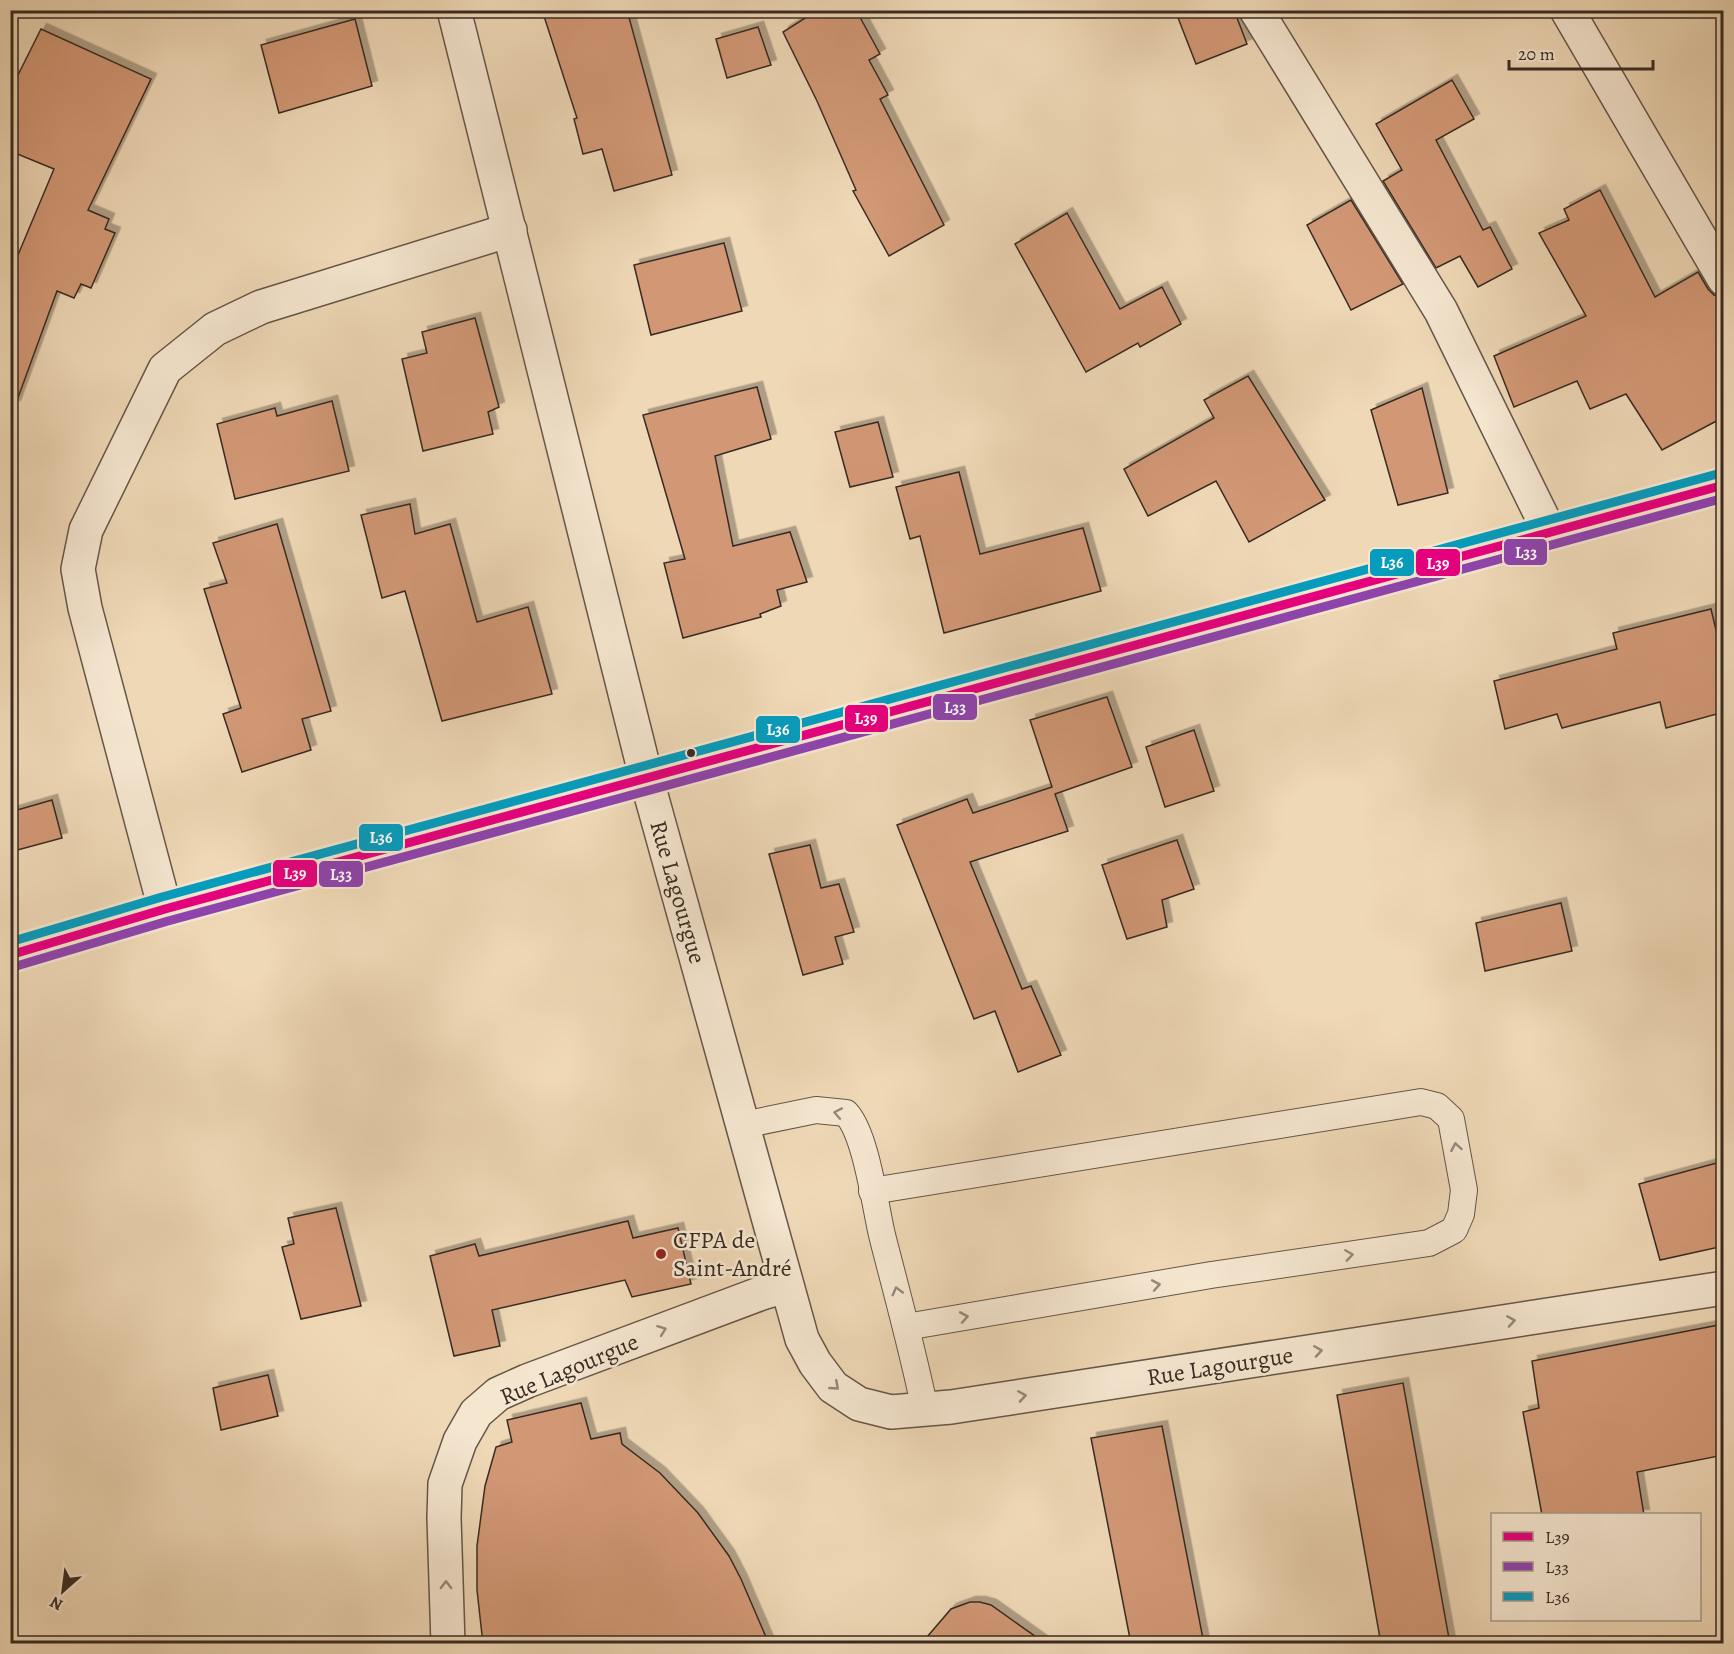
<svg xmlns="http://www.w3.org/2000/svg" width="1734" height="1654" viewBox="0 0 1734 1654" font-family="Alegreya,serif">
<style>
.building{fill:#d29876;stroke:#382b23;stroke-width:1.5;filter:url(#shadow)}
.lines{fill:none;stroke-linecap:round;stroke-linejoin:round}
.service-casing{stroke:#665648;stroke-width:28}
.minor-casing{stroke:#665648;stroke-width:36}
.tertiary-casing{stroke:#665648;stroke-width:36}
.service{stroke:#f5e6d0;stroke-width:26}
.minor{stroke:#f5e6d0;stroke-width:33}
.tertiary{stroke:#f5e6d0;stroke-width:33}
.bus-1-casing{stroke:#f5e6d0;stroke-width:14}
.bus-2-casing{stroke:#f5e6d0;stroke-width:14}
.bus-3-casing{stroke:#f5e6d0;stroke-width:14}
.bus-1{stroke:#e5007d;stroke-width:9}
.bus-2{stroke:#8e44ad;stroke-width:9}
.bus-3{stroke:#069cbd;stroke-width:9}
.oneway{stroke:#96887a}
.bus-dot{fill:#382b23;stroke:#f5e6d0;stroke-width:2}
.poi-dot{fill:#8f2418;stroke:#f5e6d0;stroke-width:2}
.labels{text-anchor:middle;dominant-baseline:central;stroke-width:5;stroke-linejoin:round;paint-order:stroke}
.street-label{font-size:24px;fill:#382b23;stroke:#f5e6d0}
.poi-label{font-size:24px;fill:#382b23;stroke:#f5e6d0;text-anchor:start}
.line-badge{stroke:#f5e6d0;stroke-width:2}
.badge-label{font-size:16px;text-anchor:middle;font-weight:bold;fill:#fff}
</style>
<defs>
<filter id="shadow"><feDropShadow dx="5.5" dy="-5.5" stdDeviation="0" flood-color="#0004"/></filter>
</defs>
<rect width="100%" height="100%" fill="#efd8b6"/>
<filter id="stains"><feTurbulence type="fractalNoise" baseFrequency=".00333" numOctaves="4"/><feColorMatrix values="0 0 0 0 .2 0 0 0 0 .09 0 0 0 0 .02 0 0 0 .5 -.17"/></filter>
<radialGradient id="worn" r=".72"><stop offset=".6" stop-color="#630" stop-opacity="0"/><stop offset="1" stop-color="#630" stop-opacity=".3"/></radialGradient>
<g class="building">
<polygon points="542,10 627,10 672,175 614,191 602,149 583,154 574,119 577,118"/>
<polygon points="818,10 856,10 880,54 869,60 888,95 880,99 944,225 889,256 853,191 856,190 817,101 783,32"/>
<polygon points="1175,10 1234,10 1247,44 1196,64"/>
<polygon points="355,19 372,86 279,113 261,45"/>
<polygon points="758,27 771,65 727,78 716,39"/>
<polygon points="41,29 151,79 88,210 109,219 105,229 115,233 91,288 81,284 74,298 57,291 15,406 10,405 10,274 54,169 10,151 10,91"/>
<polygon points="1452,80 1474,119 1436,140 1483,230 1490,227 1512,269 1478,287 1460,256 1436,268 1383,181 1402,170 1376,124"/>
<polygon points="1600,190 1655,297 1698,272 1708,289 1714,295 1724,298 1724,417 1662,450 1626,394 1590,409 1577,381 1514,407 1494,356 1586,316 1539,233 1569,220 1564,209"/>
<polygon points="1351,200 1403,284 1351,310 1307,225"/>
<polygon points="1067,213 1120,309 1162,287 1181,324 1140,347 1138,343 1086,372 1015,244"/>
<polygon points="724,243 742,311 651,335 634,265"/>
<polygon points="475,318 499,407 488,412 493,434 423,451 402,359 427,353 422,332"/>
<polygon points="1248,376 1325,500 1249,542 1216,481 1148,516 1124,469 1214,418 1204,400"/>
<polygon points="757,387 771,439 715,456 733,546 790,532 807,582 777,590 781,606 760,614 761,617 683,638 664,563 685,559 643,415"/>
<polygon points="1422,388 1448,493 1398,505 1371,410"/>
<polygon points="332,401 349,471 235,499 217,424 275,408 277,416"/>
<polygon points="878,422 893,477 850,487 835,432"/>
<polygon points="959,472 980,554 1083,528 1101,591 944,633 920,536 910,539 896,487"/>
<polygon points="410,504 415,534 450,524 477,622 528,607 552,694 442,721 405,591 382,598 361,515"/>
<polygon points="277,524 331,711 302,719 311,750 242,772 223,714 241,708 204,589 227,583 213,543"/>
<polygon points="1711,609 1724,663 1724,712 1666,728 1660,702 1562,728 1557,714 1505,729 1494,681 1617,649 1613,633"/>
<polygon points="1107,697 1132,767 1055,794 1068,831 970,862 1022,989 1031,986 1061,1055 1018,1072 995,1011 974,1019 897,825 967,799 973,813 1052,787 1030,720"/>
<polygon points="1194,730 1214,791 1165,807 1146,747"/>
<polygon points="52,800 62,838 10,852 10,812"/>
<polygon points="1177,840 1194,889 1162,900 1167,927 1127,939 1102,865"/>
<polygon points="810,845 821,888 839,884 854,932 835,937 843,964 803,975 769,854"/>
<polygon points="1561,903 1572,951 1485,971 1476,923"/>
<polygon points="1724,1161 1724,1246 1660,1260 1639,1184"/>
<polygon points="336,1208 361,1306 301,1319 282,1247 294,1244 288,1218"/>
<polygon points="628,1221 633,1238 678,1228 691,1284 632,1297 625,1280 492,1310 500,1346 454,1356 430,1256 475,1244 479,1256"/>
<polygon points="1724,1324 1724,1455 1637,1472 1644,1515 1542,1515 1523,1412 1539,1408 1532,1361"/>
<polygon points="268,1375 278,1416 221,1430 213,1388"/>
<polygon points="1403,1383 1450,1644 1381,1644 1337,1395"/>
<polygon points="581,1403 591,1439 620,1433 622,1444 660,1473 698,1513 729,1556 741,1579 769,1644 483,1644 477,1590 477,1546 485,1486 496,1447 512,1442 507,1420"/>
<polygon points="1162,1426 1204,1644 1131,1644 1091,1438"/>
<polygon points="970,1602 980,1602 991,1605 1046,1644 921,1644 951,1609"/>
</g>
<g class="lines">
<defs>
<g id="service">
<path d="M743,1125L816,1110L846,1113C866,1134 875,1205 882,1235C897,1294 913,1351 925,1410"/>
<polyline points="872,1191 1421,1102 1437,1106 1451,1119 1464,1190 1461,1214 1454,1230 1429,1243 1211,1275 906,1327"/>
</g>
<g id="minor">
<polyline points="454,10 646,777 802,1339 815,1363 833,1387 859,1404 891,1412 951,1407 1724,1288"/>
<polyline points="1256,10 1441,311 1549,531"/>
<polyline points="1567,10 1724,279"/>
<polyline points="165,909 85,608 78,569 86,530 165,369 215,329 261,307 510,230"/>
<polyline points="448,1644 444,1518 445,1484 460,1441 476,1413 498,1394 527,1381 762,1293 786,1286"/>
</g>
<polyline id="tertiary" points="10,955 165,909 1724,485"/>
</defs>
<use href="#service" class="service-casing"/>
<use href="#minor" class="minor-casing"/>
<use href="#tertiary" class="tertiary-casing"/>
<use href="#service" class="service"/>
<use href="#minor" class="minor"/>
<use href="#tertiary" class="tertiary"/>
<defs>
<polyline id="bus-1" points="10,955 165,909 1724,485"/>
<polyline id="bus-2" points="13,967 168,921 1724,498"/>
<polyline id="bus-3" points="10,942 162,897 1721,473"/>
</defs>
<use href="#bus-1" class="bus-1-casing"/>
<use href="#bus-2" class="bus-2-casing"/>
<use href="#bus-3" class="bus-3-casing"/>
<use href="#bus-1" class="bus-1"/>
<use href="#bus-2" class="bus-2"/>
<use href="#bus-3" class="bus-3"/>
</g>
<defs><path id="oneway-chevron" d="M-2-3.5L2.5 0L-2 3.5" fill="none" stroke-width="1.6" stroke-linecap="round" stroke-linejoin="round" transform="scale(1.5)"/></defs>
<g class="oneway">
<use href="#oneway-chevron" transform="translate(838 1113) rotate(-169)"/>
<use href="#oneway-chevron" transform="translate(1456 1147) rotate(-100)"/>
<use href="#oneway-chevron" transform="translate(1349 1255) rotate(-8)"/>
<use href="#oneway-chevron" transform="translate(1156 1285) rotate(-10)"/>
<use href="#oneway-chevron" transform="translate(897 1291) rotate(-105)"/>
<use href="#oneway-chevron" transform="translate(964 1317) rotate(-10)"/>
<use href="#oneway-chevron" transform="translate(1511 1321) rotate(-9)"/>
<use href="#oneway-chevron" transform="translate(662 1330) rotate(-21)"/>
<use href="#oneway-chevron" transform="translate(1318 1351) rotate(-9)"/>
<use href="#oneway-chevron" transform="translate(835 1386) rotate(41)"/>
<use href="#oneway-chevron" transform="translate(1022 1396) rotate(-9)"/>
<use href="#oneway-chevron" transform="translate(446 1585) rotate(-91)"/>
</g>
<circle class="bus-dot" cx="691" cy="753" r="5"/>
<circle class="poi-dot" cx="661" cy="1254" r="6"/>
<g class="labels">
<g class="street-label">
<text transform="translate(678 892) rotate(74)">Rue Lagourgue</text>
<text transform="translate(1220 1366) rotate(-9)">Rue Lagourgue</text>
<text transform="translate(569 1369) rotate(-23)">Rue Lagourgue</text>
</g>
<g class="poi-label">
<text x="673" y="1240">CFPA de<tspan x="673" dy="28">Saint-André</tspan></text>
</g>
</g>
<g class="line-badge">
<rect x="1503" y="538" width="45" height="28" rx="6" fill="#8e44ad"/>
<rect x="1369" y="548" width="46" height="29" rx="6" fill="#069cbd"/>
<rect x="1415" y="548" width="46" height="29" rx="6" fill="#e5007d"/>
<rect x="932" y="693" width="46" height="28" rx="6" fill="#8e44ad"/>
<rect x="844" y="704" width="45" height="29" rx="6" fill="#e5007d"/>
<rect x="755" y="715" width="46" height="29" rx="6" fill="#069cbd"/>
<rect x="358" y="823" width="46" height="29" rx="6" fill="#069cbd"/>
<rect x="272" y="859" width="46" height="29" rx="6" fill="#e5007d"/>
<rect x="318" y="860" width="46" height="28" rx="6" fill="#8e44ad"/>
</g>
<g class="badge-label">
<text x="1526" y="558">L33</text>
<text x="1392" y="568">L36</text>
<text x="1438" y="569">L39</text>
<text x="955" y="713">L33</text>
<text x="866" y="724">L39</text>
<text x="778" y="735">L36</text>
<text x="381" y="843">L36</text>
<text x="295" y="879">L39</text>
<text x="341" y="880">L33</text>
</g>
<rect width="1734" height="1654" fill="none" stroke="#efd8b6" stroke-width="36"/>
<rect x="12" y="12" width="1710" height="1630" fill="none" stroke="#382b23" stroke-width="3"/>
<rect x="18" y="18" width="1698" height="1618" fill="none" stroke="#382b23" stroke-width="1.5"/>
<rect x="1491" y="1513" width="210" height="108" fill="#f5e6d0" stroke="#a99b8b" stroke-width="1.5"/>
<rect x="1503" y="1532" width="30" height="9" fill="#e5007d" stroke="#a99b8b" stroke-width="1.5"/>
<text x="1545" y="1543" font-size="18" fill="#382b23">L39</text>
<rect x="1503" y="1562" width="30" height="9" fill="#8e44ad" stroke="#a99b8b" stroke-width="1.5"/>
<text x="1545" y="1573" font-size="18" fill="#382b23">L33</text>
<rect x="1503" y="1592" width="30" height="9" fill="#069cbd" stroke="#a99b8b" stroke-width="1.5"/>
<text x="1545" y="1603" font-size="18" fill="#382b23">L36</text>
<g transform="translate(63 1591) rotate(208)" stroke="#f5e6d0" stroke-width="4.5" paint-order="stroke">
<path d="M0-4.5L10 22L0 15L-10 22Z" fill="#382b23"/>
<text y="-9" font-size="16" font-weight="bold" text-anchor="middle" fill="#382b23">N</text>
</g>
<path d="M1509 60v9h144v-9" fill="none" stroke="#382b23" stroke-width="3"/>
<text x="1518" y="60" font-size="18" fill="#382b23" stroke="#f5e6d0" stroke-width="4.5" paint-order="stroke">20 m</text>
<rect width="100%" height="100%" filter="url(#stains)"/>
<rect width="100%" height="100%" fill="url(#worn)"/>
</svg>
